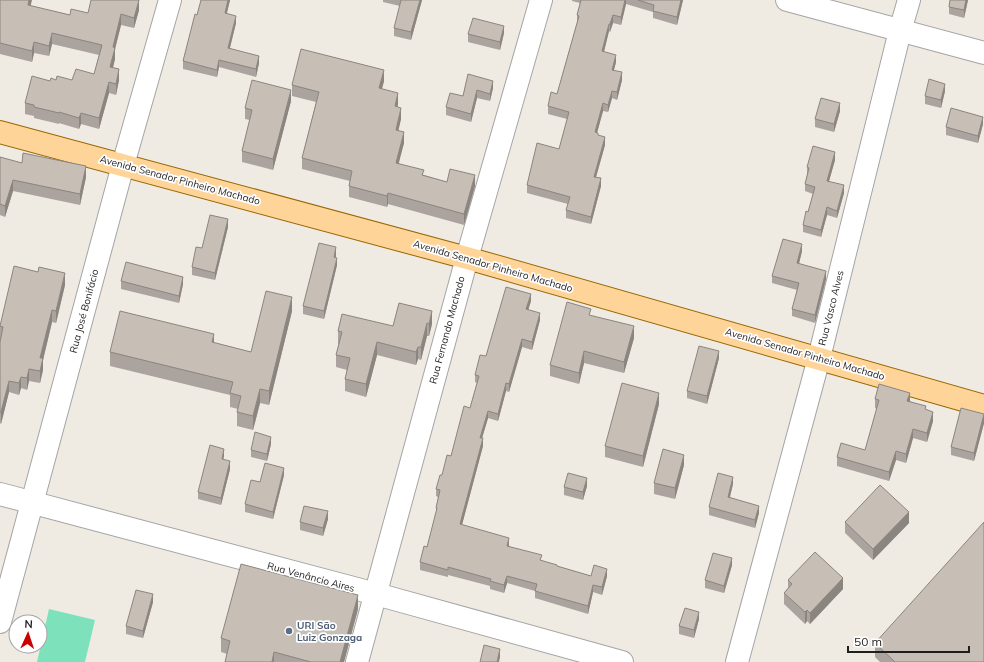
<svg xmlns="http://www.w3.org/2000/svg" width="984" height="662" viewBox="0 0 984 662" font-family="Mulish,sans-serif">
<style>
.pitch{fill:#7de2bc}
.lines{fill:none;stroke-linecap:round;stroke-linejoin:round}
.minor-casing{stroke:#a5a5a5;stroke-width:24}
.major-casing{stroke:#986700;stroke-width:24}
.minor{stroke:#fff;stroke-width:22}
.major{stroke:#ffd499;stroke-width:22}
.wall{fill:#aba39d}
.shaded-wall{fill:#8b857f}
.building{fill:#c7beb6;stroke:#8b857f}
.service-dot{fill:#5c6f8a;stroke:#fff;stroke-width:1.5}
.labels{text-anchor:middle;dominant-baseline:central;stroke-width:3.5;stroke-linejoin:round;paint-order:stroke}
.street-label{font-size:10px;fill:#1e1e1e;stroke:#fff}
.service-label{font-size:10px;font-weight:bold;fill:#4e5e75;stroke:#fff;text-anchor:start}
</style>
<rect width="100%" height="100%" fill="#efebe3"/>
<polygon class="pitch" points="49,609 95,620 85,662 37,662"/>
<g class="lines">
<defs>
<g id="minor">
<polyline points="787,0 984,53"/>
<polyline points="0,494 376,594 622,662"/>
<polyline points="0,622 123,165 170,0"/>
<polyline points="357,662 467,258 541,0"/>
<polyline points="737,662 819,358 900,31 909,0"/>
</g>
<polyline id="major" points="0,132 467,258 984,406"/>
</defs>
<use href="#minor" class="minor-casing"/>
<use href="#major" class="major-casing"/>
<use href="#minor" class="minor"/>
<use href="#major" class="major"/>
</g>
<g class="wall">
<polygon points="0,0 30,6 70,15 88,13 139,0 139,10 134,28 121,25 115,49 115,59 113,68 119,80 116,95 109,93 99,129 81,124 79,129 59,123 59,124 34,118 34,116 25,114 25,103 50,81 56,80 72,80 94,74 99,55 52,44 49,56 34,53 32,62 0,54"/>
<polygon points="201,0 230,0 227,13 236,23 230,48 259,63 256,77 219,67 217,77 183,69 183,61 197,15"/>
<polygon points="383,0 422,0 411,40 394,36 394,28 400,6 383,2"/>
<polygon points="572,0 683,0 677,25 653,18 653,12 626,4 621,25 613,23 610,32 609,31 604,52 616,62 614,70 622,80 617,100 612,98 608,112 603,111 597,133 605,145 596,177 601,186 591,224 566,218 566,210 568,204 527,193 527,185 559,149 567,119 548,114 548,106 557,94 577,23 577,15 580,3 572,1"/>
<polygon points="950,0 968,0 964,18 949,14 949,7"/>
<polygon points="504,33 500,50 468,42 468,34"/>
<polygon points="468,74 493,88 490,101 477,98 471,122 446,115 446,107 463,96"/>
<polygon points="384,81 382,89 398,104 397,107 401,119 398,130 404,143 398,163 424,175 447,182 475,186 464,225 388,204 387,207 349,197 349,186 350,181 302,169 302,158 316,102 292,96 292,85"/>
<polygon points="945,91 941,108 925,104 925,96"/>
<polygon points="291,101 273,170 242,162 242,151 250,120 245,119 245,108"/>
<polygon points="840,111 834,132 815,127 815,119"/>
<polygon points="983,124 978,143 946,135 946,127"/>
<polygon points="0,157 22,163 86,177 80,205 13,191 5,217 0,215"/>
<polygon points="835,160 829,181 844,193 837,218 827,215 821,237 803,232 803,225 808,212 813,194 805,191 805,184 807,175 807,167"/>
<polygon points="228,227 215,280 192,275 192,267 202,248"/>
<polygon points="802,251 799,264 826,279 815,323 792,316 792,309 797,290 772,283 772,276"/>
<polygon points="336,255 336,258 337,265 324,319 303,314 303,306"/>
<polygon points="121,281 183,284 179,303 121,289"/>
<polygon points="65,285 56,323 52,322 43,360 43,370 40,383 29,381 27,390 21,388 19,395 9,392 1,424 0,423 0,342 1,338 0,338 0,326"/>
<polygon points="531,301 528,310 540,320 532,350 522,347 509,392 506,391 498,421 488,418 482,438 483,446 462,525 509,545 509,546 542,561 557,566 591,576 607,576 602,595 593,592 588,614 535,598 535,591 507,583 504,593 490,589 490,586 448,575 448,577 420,570 420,562 427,547 436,514 436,508 438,497 436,496 436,489 451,456 470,408 477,383 475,382 475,375 486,356"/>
<polygon points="399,303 432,324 429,336 427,336 421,360 418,359 416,365 377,355 366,397 345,391 345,379 347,370 336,367 336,355 339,344 338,344 338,331 393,326"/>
<polygon points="292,311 269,405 260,403 253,430 237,426 237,412 238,409 230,407 230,395 110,366 110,352 214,343 251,352"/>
<polygon points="591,316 634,338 624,373 584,363 579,384 550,376 550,365"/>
<polygon points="719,358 707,404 687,398 687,391"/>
<polygon points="875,399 910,401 926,410 933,421 927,442 913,438 906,463 896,460 889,481 837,466 837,457 865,450 877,409 875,408"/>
<polygon points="659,404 643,467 605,457 605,446"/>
<polygon points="984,414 984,423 974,461 951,455 951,447"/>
<polygon points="271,444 267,461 251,457 251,450"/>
<polygon points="224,456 223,459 230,469 221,505 198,499 198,492"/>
<polygon points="684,465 675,499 654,494 654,483"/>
<polygon points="284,475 273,519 245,512 245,504 260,482"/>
<polygon points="733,484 730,497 759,513 755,528 709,515 709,507"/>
<polygon points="587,486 583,500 564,495 564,487"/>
<polygon points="328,519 323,536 300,530 300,522"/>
<polygon points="845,522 909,523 873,560 845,533"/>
<polygon points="732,565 724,593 705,588 705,580"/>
<polygon points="788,580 843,589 810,624 807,621 805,624 784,604 784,593 788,588"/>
<polygon points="153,602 143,638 126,634 126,626"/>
<polygon points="358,609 344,662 225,662 227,654 221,652 221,638"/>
<polygon points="699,619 694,638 679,634 679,626"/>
<polygon points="875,643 984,662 880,662 875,657"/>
</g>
<g class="shaded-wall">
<polygon points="29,0 32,0 28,16 28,5"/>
<polygon points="139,0 139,10 134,28 134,18"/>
<polygon points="228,0 230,0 225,20 225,13"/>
<polygon points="420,0 422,0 411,40 411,32"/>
<polygon points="625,0 626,0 626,4 621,25 621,17"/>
<polygon points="681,0 683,0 677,25 677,17"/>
<polygon points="966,0 968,0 964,18 964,10"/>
<polygon points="121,14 121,25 115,49 115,59 110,78 110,67 113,47"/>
<polygon points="613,15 613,23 610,32 610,24"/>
<polygon points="236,16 236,23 228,55 228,48"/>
<polygon points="609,24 609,31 602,59 602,51"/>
<polygon points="504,26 504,33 500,50 500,42"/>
<polygon points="52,33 52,44 49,56 49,46"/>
<polygon points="34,42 34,53 32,62 32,51"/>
<polygon points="616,55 616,62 612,77 612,70"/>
<polygon points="259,56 259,63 256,77 256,69"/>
<polygon points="219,60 219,67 217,77 217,70"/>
<polygon points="119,69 119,80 116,95 116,84"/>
<polygon points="384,70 384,81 379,99 379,88"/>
<polygon points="622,72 622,80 617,100 617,92"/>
<polygon points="493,81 493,88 490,101 490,94"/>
<polygon points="109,82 109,93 99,129 99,118"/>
<polygon points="945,84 945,91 941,108 941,100"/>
<polygon points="291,90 291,101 273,170 273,159"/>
<polygon points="477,90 477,98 471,122 471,114"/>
<polygon points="612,91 612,98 608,112 608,105"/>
<polygon points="398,93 398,104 395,117 395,106"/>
<polygon points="603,103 603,111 595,140 595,132"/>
<polygon points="840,103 840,111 834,132 834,124"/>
<polygon points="401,108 401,119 396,141 396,130"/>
<polygon points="81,113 81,124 79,129 79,118"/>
<polygon points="983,117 983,124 978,143 978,136"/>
<polygon points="404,132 404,143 396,174 396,163"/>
<polygon points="605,137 605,145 594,184 594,177"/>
<polygon points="835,152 835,160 827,188 827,181"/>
<polygon points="86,166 86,177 80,205 80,194"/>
<polygon points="475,175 475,186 464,225 464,214"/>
<polygon points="601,178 601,186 591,224 591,217"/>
<polygon points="13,180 13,191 5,217 5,206"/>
<polygon points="844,185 844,193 837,218 837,211"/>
<polygon points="388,193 388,204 387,207 387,196"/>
<polygon points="827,207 827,215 821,237 821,230"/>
<polygon points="228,219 228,227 215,280 215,273"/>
<polygon points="802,244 802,251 797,271 797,263"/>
<polygon points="336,247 336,255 334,265 334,257"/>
<polygon points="337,258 337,265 324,319 324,311"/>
<polygon points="826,271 826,279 815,323 815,315"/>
<polygon points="65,273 65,285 56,323 56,311"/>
<polygon points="183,277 183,284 179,303 179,296"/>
<polygon points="531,294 531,301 526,317 526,309"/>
<polygon points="292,297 292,311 269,405 269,391"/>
<polygon points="52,310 52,322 43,360 43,370 40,383 40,358"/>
<polygon points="432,311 432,324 429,336 429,324"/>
<polygon points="540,313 540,320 532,350 532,342"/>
<polygon points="427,323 427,336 421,360 421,347"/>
<polygon points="634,326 634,338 624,373 624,362"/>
<polygon points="214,334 214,348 212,342"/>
<polygon points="522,339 522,347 509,392 509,384"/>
<polygon points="377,342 377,355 366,397 366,384"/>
<polygon points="418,347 418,359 416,365 416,352"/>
<polygon points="584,351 584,363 579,384 579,373"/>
<polygon points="719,351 719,358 707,404 707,396"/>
<polygon points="29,369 29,381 27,390 27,378"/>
<polygon points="21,377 21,388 19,395 19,383"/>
<polygon points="9,381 9,392 1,424 1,412"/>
<polygon points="506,383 506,391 498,421 498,414"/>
<polygon points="260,389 260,403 253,430 253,416"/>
<polygon points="659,393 659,404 643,467 643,456"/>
<polygon points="910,393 910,402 907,401"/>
<polygon points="488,411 488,418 480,445 480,438"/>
<polygon points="933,412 933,421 927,442 927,433"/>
<polygon points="984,415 984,423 974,461 974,453"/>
<polygon points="913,429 913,438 906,463 906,454"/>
<polygon points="271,437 271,444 267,461 267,454"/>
<polygon points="483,438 483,446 460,532 460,524"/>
<polygon points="224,449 224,456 222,466 222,459"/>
<polygon points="896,451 896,460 889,481 889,472"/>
<polygon points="684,455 684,465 675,499 675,488"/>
<polygon points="230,461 230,469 221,505 221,498"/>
<polygon points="284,468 284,475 273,519 273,512"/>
<polygon points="733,477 733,484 728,504 728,497"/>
<polygon points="587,478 587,486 583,500 583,492"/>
<polygon points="759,506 759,513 755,528 755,520"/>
<polygon points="328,511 328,519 323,536 323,528"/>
<polygon points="909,512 909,523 873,560 873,549"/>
<polygon points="509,538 509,545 507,553 507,546"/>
<polygon points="732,558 732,565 724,593 724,586"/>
<polygon points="607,569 607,576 602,595 602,587"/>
<polygon points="507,576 507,583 504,593 504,585"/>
<polygon points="843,578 843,589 810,624 810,613"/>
<polygon points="593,585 593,592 588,614 588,606"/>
<polygon points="153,594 153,602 143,638 143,631"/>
<polygon points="358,595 358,609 344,662 340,662"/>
<polygon points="807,610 807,621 805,624 805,612"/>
<polygon points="699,612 699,619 694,638 694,630"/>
<polygon points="500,649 500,657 499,662 497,662"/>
<polygon points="274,652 274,662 272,662"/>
</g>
<g class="building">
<polygon points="0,0 29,0 28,5 70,15 71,9 88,13 91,0 139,0 134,18 121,14 113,47 115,48 110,67 119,69 116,84 109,82 99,118 81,113 79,118 59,112 59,113 34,107 34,105 25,103 32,76 50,81 51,78 56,80 57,76 72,80 76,69 94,74 102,45 52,33 49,46 34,42 32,51 0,43"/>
<polygon points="201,0 228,0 225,13 236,16 228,48 259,56 256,69 219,60 217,70 183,61 195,14 197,15"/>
<polygon points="401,0 420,0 411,32 394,28"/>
<polygon points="581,0 625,0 621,17 613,15 610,24 609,24 602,51 616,55 612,70 622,72 617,92 612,91 608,105 603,103 595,132 598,133 598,135 605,137 594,177 601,178 591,217 566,210 570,197 527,185 537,143 559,149 569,112 548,106 551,92 557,94 579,16 577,15"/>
<polygon points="638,0 681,0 677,17 653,11 654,5"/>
<polygon points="950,0 966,0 964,10 949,7"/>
<polygon points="473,18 504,26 500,42 468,34"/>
<polygon points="301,49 384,70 379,88 398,93 395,106 401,108 396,130 404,132 396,163 424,170 422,175 447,182 450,169 475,175 464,214 388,193 387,196 349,186 352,171 302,158 319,92 292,85"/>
<polygon points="468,74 493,81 490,94 477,90 471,114 446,107 450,93 463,96"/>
<polygon points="929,79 945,84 941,100 925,96"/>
<polygon points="252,80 291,90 273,159 242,151 252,110 245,108"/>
<polygon points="821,98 840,103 834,124 815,119"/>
<polygon points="951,108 983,117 978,136 946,127"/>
<polygon points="813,146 835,152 827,181 844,185 837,211 827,207 821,230 803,225 806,211 808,212 815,187 805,184 809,168 807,167"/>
<polygon points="23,153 86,166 80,194 13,180 5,206 0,204 0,157 22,163"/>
<polygon points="210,215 228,219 215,273 192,267 196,247 202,248"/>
<polygon points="783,239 802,244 797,263 826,271 815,315 792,309 799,283 772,276"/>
<polygon points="319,243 336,247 334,257 337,258 324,311 303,306"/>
<polygon points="126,262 183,277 179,296 121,281"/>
<polygon points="14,266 38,272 39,267 65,273 56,311 52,310 40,358 43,358 40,371 29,369 27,378 21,377 19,383 9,381 1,412 0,412 0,342 3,327 0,326"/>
<polygon points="506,287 531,294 526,309 540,313 532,342 522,339 509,384 506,383 498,414 488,411 480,438 483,438 460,524 509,538 507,546 542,555 540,560 557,565 557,566 591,576 594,565 607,569 602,587 593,585 588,606 535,591 537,584 507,576 504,585 490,581 491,579 448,567 448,570 420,562 424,546 427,547 437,508 436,508 440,490 436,489 440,475 442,475 447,455 451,456 464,406 470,408 479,376 475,375 480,355 486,356"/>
<polygon points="266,291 292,297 269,391 260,389 253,416 237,412 241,396 230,393 233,382 110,352 120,311 214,334 212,342 251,352"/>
<polygon points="567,302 591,309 589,315 634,326 624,362 584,351 579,373 550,365"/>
<polygon points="399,303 432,311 429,324 427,323 421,347 418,347 416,352 377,342 366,384 345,379 350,358 336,355 342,332 338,331 342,314 393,326"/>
<polygon points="699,346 719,351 707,396 687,391"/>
<polygon points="622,383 659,393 643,456 605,446"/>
<polygon points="879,384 910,393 907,401 926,406 925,409 933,412 927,433 913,429 906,454 896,451 889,472 837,457 841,443 865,450 879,400 875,399"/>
<polygon points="961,408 984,414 974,453 951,447"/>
<polygon points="255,432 271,437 267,454 251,450"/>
<polygon points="210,445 224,449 222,459 230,461 221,498 198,492"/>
<polygon points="663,449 684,455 675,488 654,483"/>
<polygon points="265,463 284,468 273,512 245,504 251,480 260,482"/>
<polygon points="568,473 587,478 583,492 564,487"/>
<polygon points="718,473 733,477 728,497 759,506 755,520 709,507"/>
<polygon points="880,485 909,512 873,549 845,522"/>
<polygon points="304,506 328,511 323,528 300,522"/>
<polygon points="984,522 984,662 895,662 875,643"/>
<polygon points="815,552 843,578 810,613 807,610 805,612 784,593 792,584 788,580"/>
<polygon points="713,553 732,558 724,586 705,580"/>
<polygon points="241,564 358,595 340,662 311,662 274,652 272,662 225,662 230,641 221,638"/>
<polygon points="136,590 153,594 143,631 126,626"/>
<polygon points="685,608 699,612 694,630 679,626"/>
<polygon points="484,645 500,649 497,662 480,662"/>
</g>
<circle class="service-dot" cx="289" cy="631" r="4"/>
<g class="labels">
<g class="street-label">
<text transform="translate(180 180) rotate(15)">Avenida Senador Pinheiro Machado</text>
<text transform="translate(493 266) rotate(16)">Avenida Senador Pinheiro Machado</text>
<text transform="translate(831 308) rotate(-76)">Rua Vasco Alves</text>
<text transform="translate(84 311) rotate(-75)">Rua José Bonifácio</text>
<text transform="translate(447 330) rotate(-75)">Rua Fernando Machado</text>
<text transform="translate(805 354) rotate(16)">Avenida Senador Pinheiro Machado</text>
<text transform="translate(311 577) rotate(15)">Rua Venâncio Aires</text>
</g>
<g class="service-label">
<text x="297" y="625">URI São<tspan x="297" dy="12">Luiz Gonzaga</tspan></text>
</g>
</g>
<g transform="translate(28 634) rotate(3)"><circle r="19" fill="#ffffff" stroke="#a5a5a5"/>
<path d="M0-3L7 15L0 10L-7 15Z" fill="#cc0200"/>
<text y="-6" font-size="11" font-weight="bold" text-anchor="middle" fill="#1e1e1e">N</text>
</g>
<path d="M848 646v6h121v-6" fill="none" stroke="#1e1e1e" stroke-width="2"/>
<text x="854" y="646" font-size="12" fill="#1e1e1e" stroke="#ffffff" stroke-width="3" paint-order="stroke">50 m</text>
</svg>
